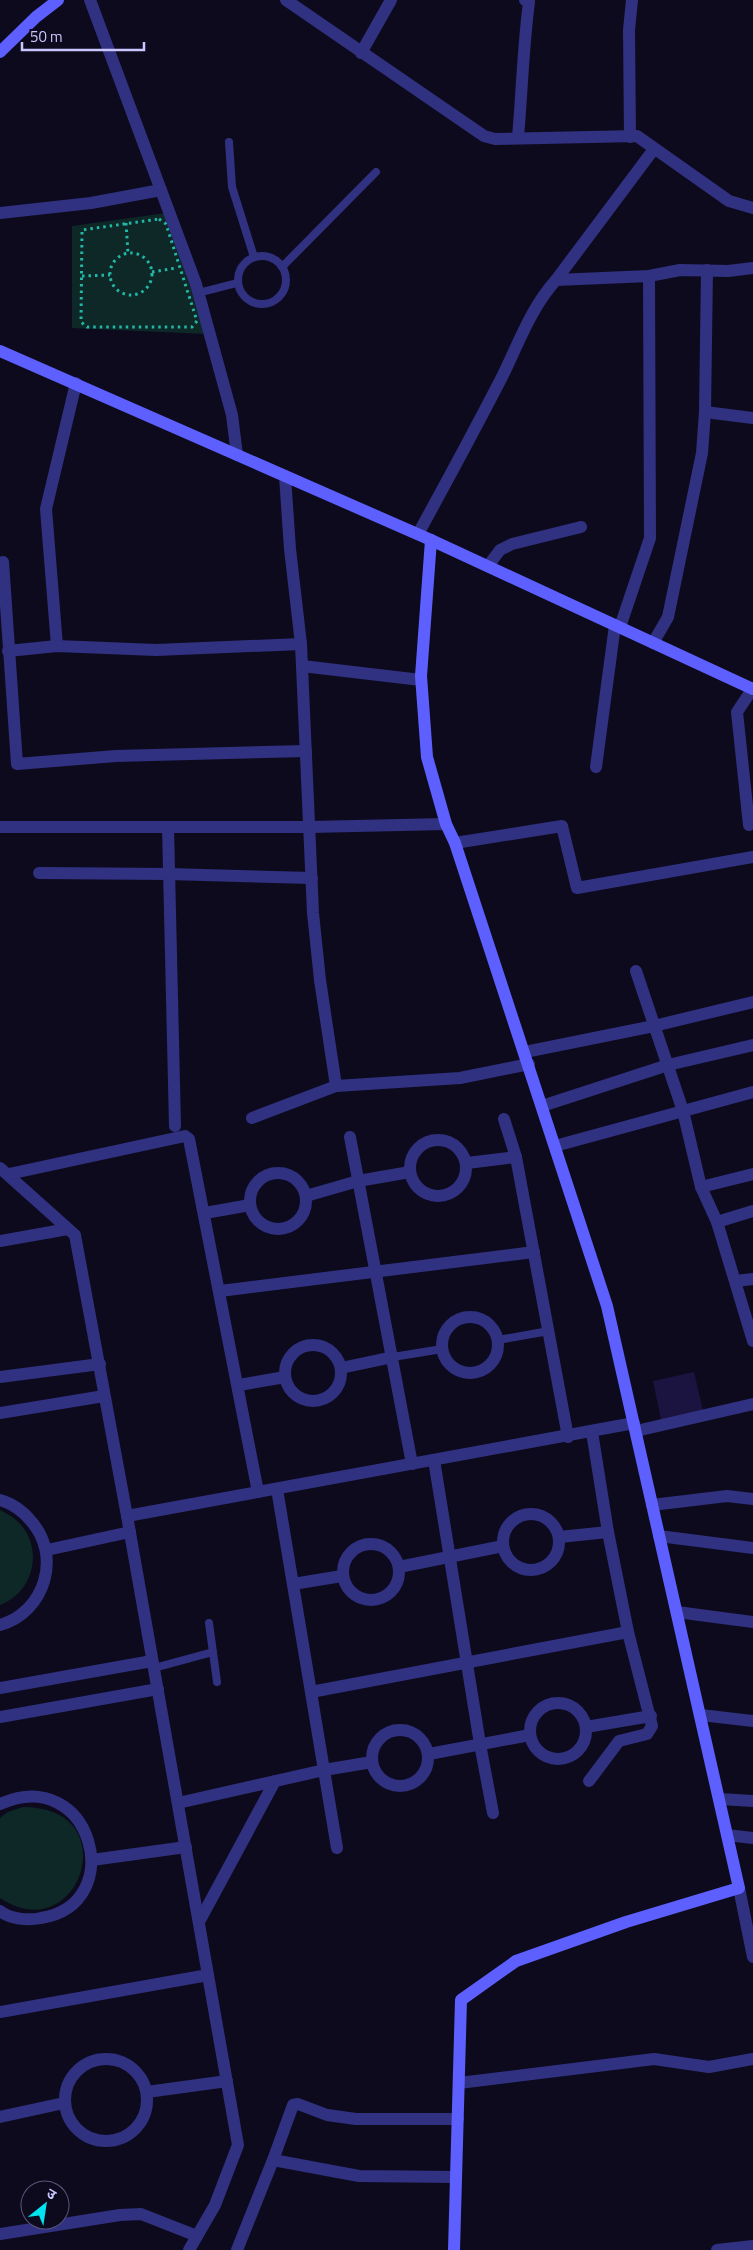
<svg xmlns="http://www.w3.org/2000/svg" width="753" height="2250" viewBox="0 0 753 2250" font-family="'Titillium Web','Noto Sans Devanagari',sans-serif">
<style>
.green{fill:#0d2826}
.building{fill:#1c1440}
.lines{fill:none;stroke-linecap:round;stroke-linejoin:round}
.path{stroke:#23b7a8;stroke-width:3;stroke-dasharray:2.5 4;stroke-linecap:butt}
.lane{stroke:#313181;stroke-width:8}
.street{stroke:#313181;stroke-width:12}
.secondary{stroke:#5d60ff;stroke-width:12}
</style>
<rect width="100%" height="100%" fill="#0d0a1e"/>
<g class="green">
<polygon points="166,213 188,275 206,334 72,328 72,226"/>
<path d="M0,1510C10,1515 20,1521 26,1532C42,1559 29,1594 0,1605Z"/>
<path d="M23,1807C128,1807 79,1951 0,1898V1818L8,1812Z"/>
</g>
<polygon class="building" points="694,1372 704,1415 662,1424 653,1381"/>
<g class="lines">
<g class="path">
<polygon points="159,219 166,224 197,321 192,327 87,327 81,322 82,230"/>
<polyline points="126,223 128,253"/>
<circle cx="131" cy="274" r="21"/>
<polyline points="152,272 176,268"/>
<polyline points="82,276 110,275"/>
</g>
<g class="lane">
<polyline points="229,142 232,187 254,257"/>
<circle cx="262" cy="280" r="24"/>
<polyline points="282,267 376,172"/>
<polyline points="198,293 237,283"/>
<polyline points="498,1340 549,1331"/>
<polyline points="393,1357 442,1349"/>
<polyline points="209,1623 217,1682"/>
<polyline points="154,1668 213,1652"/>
</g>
<g class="street">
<polyline points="90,0 196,284 232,415 237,455"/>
<polyline points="286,0 484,136 495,139 637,136 729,201 753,208"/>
<polyline points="361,53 391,0"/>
<path d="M518,137C522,92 523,48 529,2L525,0"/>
<polyline points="630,137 629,30 632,0"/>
<polyline points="0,213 91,203 161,190"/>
<polyline points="556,280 654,149"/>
<polyline points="705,412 753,418"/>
<polyline points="285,476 290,549 301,644 313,913 320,980 336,1086 460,1078 529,1064"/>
<path d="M418,534C446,483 474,431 501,379C518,345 530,309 556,280L649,276L680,270L728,271L753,268"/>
<polyline points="3,562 17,764 116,756 306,751"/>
<polyline points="488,566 500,550 512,544 581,527"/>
<polyline points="620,627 650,538 649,276"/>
<polyline points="653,643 668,617 702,453 705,412 707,270"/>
<polyline points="57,646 46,509 76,383"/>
<polyline points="8,651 57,646 156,650 301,644"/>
<polyline points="302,666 421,680"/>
<polyline points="596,767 615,625"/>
<polyline points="749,825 737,712 753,688"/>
<polyline points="0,827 310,827 446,824"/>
<polyline points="168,827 175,1126"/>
<polyline points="455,843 562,826 577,888 753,857"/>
<polyline points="39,873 169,874 312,878"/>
<polyline points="636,971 683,1111 701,1187 717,1222 753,1341"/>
<polyline points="525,1052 654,1026 753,1002"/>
<polyline points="542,1106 668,1065 753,1045"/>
<polyline points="252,1118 336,1086"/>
<polyline points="504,1119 516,1157 568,1437"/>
<polyline points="350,1137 412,1464"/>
<circle cx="438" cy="1168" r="28"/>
<polyline points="555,1146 753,1092"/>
<polyline points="467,1163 516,1157"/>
<polyline points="0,1168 75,1235 127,1516 238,2145 215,2205 189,2250"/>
<circle cx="278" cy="1201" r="28"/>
<polyline points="9,1174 185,1136 189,1139 258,1492"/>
<polyline points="701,1187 753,1174"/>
<polyline points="306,1196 358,1181 410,1172"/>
<polyline points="205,1213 250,1205"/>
<polyline points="717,1222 753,1211"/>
<polyline points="0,1241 68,1229"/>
<polyline points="736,1281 753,1279"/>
<polyline points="220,1291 534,1252"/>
<circle cx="470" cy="1345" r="28"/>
<circle cx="313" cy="1373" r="28"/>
<polyline points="341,1368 393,1357"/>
<polyline points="0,1377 100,1364"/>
<polyline points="239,1385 285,1377"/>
<polyline points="0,1413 104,1396"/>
<polyline points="636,1431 753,1404"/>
<polyline points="434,1460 480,1744 493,1813"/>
<polyline points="277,1489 337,1848"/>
<path d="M0,1500C12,1503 24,1512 31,1521C62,1556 45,1612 0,1625"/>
<polyline points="652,1505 727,1496 753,1499"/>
<circle cx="531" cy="1542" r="28"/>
<polyline points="127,1516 634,1423"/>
<polyline points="659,1536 753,1548"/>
<polyline points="559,1537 608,1532"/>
<circle cx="371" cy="1572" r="28"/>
<polyline points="47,1550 130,1532"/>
<polyline points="399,1567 503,1546"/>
<polyline points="293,1584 342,1576"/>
<polyline points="677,1612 753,1622"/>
<polyline points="0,1688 152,1661"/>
<polyline points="311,1692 628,1632"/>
<circle cx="558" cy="1731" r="28"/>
<polyline points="701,1715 753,1721"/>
<polyline points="0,1717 158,1689"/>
<polyline points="586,1727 651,1716"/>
<circle cx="400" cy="1758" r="28"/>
<polyline points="429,1754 530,1735"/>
<polyline points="589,1781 619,1741 647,1734 652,1726 628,1632 608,1532 592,1432"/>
<polyline points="720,1799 753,1801"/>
<polyline points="178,1803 324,1770 372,1762"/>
<path d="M0,1804C91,1763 130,1904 41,1918C27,1921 11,1919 0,1911"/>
<polyline points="727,1835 753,1838"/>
<polyline points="92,1860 186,1847"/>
<polyline points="739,1888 753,1957"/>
<polyline points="199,1922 275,1781"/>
<polyline points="0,2012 208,1975"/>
<circle cx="106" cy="2100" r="41"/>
<polyline points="459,2083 654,2059 709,2067 753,2059"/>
<polyline points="147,2092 227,2081"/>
<polyline points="0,2117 64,2103"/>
<polyline points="273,2160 359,2176 456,2177"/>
<polyline points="0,2234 120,2215 141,2214 197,2236"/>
<polyline points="237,2250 273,2160 293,2105 298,2104 327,2115 356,2119 458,2119"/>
<polyline points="717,2250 753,2246"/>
</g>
<g class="secondary">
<polyline points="0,52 36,17 58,0"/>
<polyline points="0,351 431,540 753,689"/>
<polyline points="431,540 421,676 427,757 446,824 455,843 607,1306 739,1888 626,1922 516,1961 461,2000 454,2250"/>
</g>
</g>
<g transform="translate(45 2205) rotate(30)"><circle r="24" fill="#0d0a1e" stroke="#595578"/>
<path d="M0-4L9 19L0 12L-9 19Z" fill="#00e3f1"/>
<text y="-8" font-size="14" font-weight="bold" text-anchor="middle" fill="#cbc6ff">उ</text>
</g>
<path d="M22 42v8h122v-8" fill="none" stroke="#cbc6ff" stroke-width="2.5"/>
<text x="30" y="42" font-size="15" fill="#cbc6ff" stroke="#0d0a1e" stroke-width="4" paint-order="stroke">50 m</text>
</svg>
